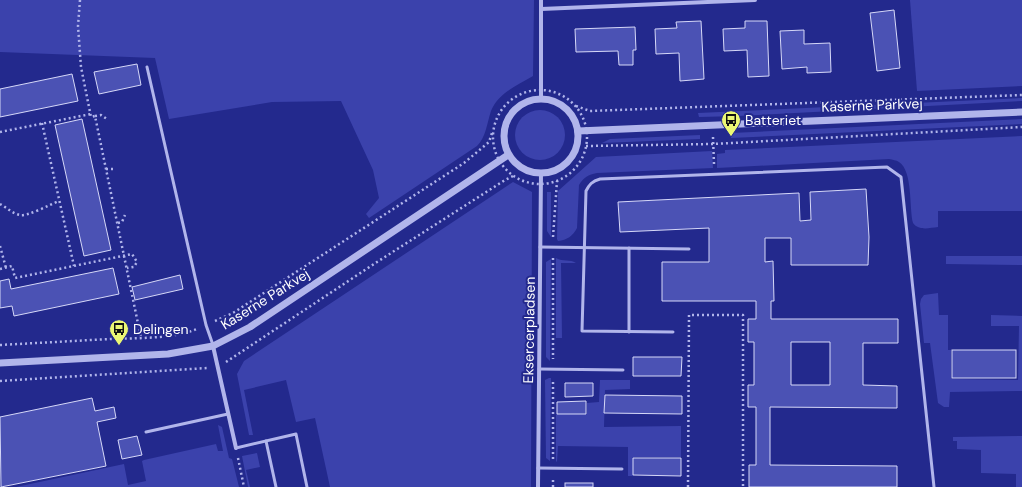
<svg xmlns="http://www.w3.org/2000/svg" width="1022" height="487" viewBox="0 0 1022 487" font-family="'DM Sans',sans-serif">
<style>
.green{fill:#3b42ac}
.building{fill:#4b52b4;stroke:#d6d8f8;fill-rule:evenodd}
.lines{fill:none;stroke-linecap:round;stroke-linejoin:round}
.path{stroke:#b1b5eb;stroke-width:2.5;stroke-dasharray:2 3;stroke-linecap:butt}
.service{stroke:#b1b5eb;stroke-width:3}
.minor{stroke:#b1b5eb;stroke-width:4}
.tertiary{stroke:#b1b5eb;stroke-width:7}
.labels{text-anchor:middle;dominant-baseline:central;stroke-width:4;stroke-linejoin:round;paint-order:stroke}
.street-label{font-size:14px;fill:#fff;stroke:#23298d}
.poi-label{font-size:14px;fill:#fff;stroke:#23298d;text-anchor:start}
</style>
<rect width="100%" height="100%" fill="#23298d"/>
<g class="green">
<path d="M0,0H534L533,76C518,85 498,93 491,111C487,123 486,137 477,146L369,218L366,214L379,198L373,170L341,101L272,102L169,119L155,58L0,52Z"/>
<polygon points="910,0 1022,0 1022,86 917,91"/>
<polygon points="1022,98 1022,101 738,116 699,117 698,113"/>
<circle cx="540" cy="135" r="25"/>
<polygon points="1022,119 1022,124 731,138 731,133"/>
<polygon points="700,135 700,139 602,143 610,139"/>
<path d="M1022,136V211H938V227C929,228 919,231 913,223C909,208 913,171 899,162C896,160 893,160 889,159L717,168V154L725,153V150Z"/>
<path d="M712,151L713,168L597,173C588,175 584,177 579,185L577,228C573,236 567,240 558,241L557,239L558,191L596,157Z"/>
<polygon points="513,182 532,192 531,487 330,487 315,418 296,422 286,380 244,390 253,435 249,435 237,374 244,361"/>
<polygon points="547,192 551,192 551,237 547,231"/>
<polygon points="946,256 1022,256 1022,265 946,264"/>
<path d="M556,258C563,262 570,259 576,263H561L562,338H556Z"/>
<polygon points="551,259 550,361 546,357 546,262"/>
<polygon points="938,293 939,315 948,315 948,350 951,350 951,379 1018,380 1019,326 991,326 991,315 1022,316 1022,391 950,392 949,407 944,407 938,403 930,343 924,343 920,304 921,299 924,295"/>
<polygon points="549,378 551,378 550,461 546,458 545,380"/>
<polygon points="600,380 630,380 630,389 605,390 604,427 681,426 681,457 633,457 633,476 628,476 628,447 558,446 557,462 556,461 556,414 587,414 587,403 599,402"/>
<polygon points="218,425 222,427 229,458 232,459 239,487 16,487 124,464 128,485 146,481 142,461 144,460 216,444 218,451 223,451"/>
<polygon points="1022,436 1022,487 1016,487 1016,474 981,473 981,450 957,449 957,441 953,441 953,437"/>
<polygon points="257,453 260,467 246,470 250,487 248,487 242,456"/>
</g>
<g class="building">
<polygon points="894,10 900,68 877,71 870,13"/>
<polygon points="701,21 704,79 680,81 679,53 656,54 655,29 677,28 676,22"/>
<polygon points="745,21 767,21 769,76 748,77 747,50 724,51 723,29 745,28"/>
<polygon points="635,27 636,50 633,50 633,65 619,65 618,51 576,52 575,29"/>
<polygon points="804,30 804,44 830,43 831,72 807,73 807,67 782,69 780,31"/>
<polygon points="137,64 141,85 99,94 94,72"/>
<polygon points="72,74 78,101 0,117 0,89"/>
<polygon points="82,119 111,250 84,256 55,125"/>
<path d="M866,189L869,237L868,265H791V238H765V262L773,261L774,301H771V319H898V343H863V385L897,386V408L770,407V465L897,466V487H749V465H756V407H748V385H754V342H748V319H756V301H662V262H709V228L620,232L618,202L799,193L800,221L811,220L810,192ZM791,342H830V385H791Z"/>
<polygon points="113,268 119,294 14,316 12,306 0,308 0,281 9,279 11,289"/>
<polygon points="180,275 183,289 135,300 132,287"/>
<rect x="952" y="350" width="64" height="28"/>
<polygon points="633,357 682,357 681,376 633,376"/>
<polygon points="565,383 593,383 593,396 565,397"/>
<polygon points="605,395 682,396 682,414 604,413"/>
<polygon points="92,398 95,411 114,407 116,418 97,422 106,466 1,487 0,417"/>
<polygon points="586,401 586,414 557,414 557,402"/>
<polygon points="137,436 142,455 122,459 118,440"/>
<polygon points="633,458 681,458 681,476 633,475"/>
<rect x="565" y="483" width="28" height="4"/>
</g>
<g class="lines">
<g class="path">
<polyline points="80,0 78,26 81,67 91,117 95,116 141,338"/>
<circle cx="540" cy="137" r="47"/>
<polyline points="576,106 590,111 1022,95"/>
<polyline points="95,116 101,115 107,119"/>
<polyline points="42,123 74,266"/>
<polyline points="0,132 91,114"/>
<polyline points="713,137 714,164"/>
<polyline points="586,146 713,144 1022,127"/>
<polyline points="106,169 115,169"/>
<path d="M0,204C6,207 13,214 20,215C27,217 51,204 59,201"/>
<polyline points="118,223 122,222 125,215"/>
<polyline points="553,237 557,181"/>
<polyline points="0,246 6,268"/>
<polyline points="553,258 553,359"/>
<polyline points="0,269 12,266 15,278 132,254 137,262 134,267 127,268"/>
<polyline points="215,321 233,313 464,163 489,142 492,133"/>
<path d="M0,345C37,343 73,341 110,339C136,338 173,339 197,329"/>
<polyline points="226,362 377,262 505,180 513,176"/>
<polyline points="0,381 207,368"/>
<polyline points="238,458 244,487"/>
<polyline points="553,459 553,380"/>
<polyline points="553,487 553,478"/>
<polyline points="688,487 689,315 743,315 743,487"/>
</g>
<g class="service">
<polyline points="147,67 206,325 213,345"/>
<polyline points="540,247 689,249"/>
<polyline points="629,248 629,332"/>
<path d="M673,332L582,331L586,191C589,185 592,181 600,179L887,167L901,177L934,487"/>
<polyline points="539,369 623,370"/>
<polyline points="146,432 228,414"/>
<polyline points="266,441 276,487"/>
<polyline points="236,448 296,434 307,487"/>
<polyline points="538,468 622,469"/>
</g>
<g class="minor">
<polyline points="541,9 755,0"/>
<polyline points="541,98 541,0"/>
<polyline points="213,346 236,448"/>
<polyline points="538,487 541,173"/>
</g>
<g class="tertiary">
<circle cx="541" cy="136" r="37"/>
<polyline points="578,131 1022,112"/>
<polyline points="0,363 168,354 213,346 250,327 508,155"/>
</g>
</g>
<defs>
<symbol id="bus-pin" viewBox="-11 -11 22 30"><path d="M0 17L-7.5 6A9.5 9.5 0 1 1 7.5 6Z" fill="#ebf774" stroke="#23298d"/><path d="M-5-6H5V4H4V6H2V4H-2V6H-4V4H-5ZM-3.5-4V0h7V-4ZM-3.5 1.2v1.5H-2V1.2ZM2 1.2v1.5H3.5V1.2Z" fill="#111"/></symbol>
</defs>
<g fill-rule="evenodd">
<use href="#bus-pin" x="720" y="109" width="22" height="30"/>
<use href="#bus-pin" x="108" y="318" width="22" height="30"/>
</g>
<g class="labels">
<g class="street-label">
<text transform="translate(872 105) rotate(-2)">Kaserne Parkvej</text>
<text transform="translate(265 299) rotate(-32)">Kaserne Parkvej</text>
<text transform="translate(529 330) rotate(-89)">Eksercerpladsen</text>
</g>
<g class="poi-label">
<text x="745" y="120">Batteriet</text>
<text x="133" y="329">Delingen</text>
</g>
</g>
</svg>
